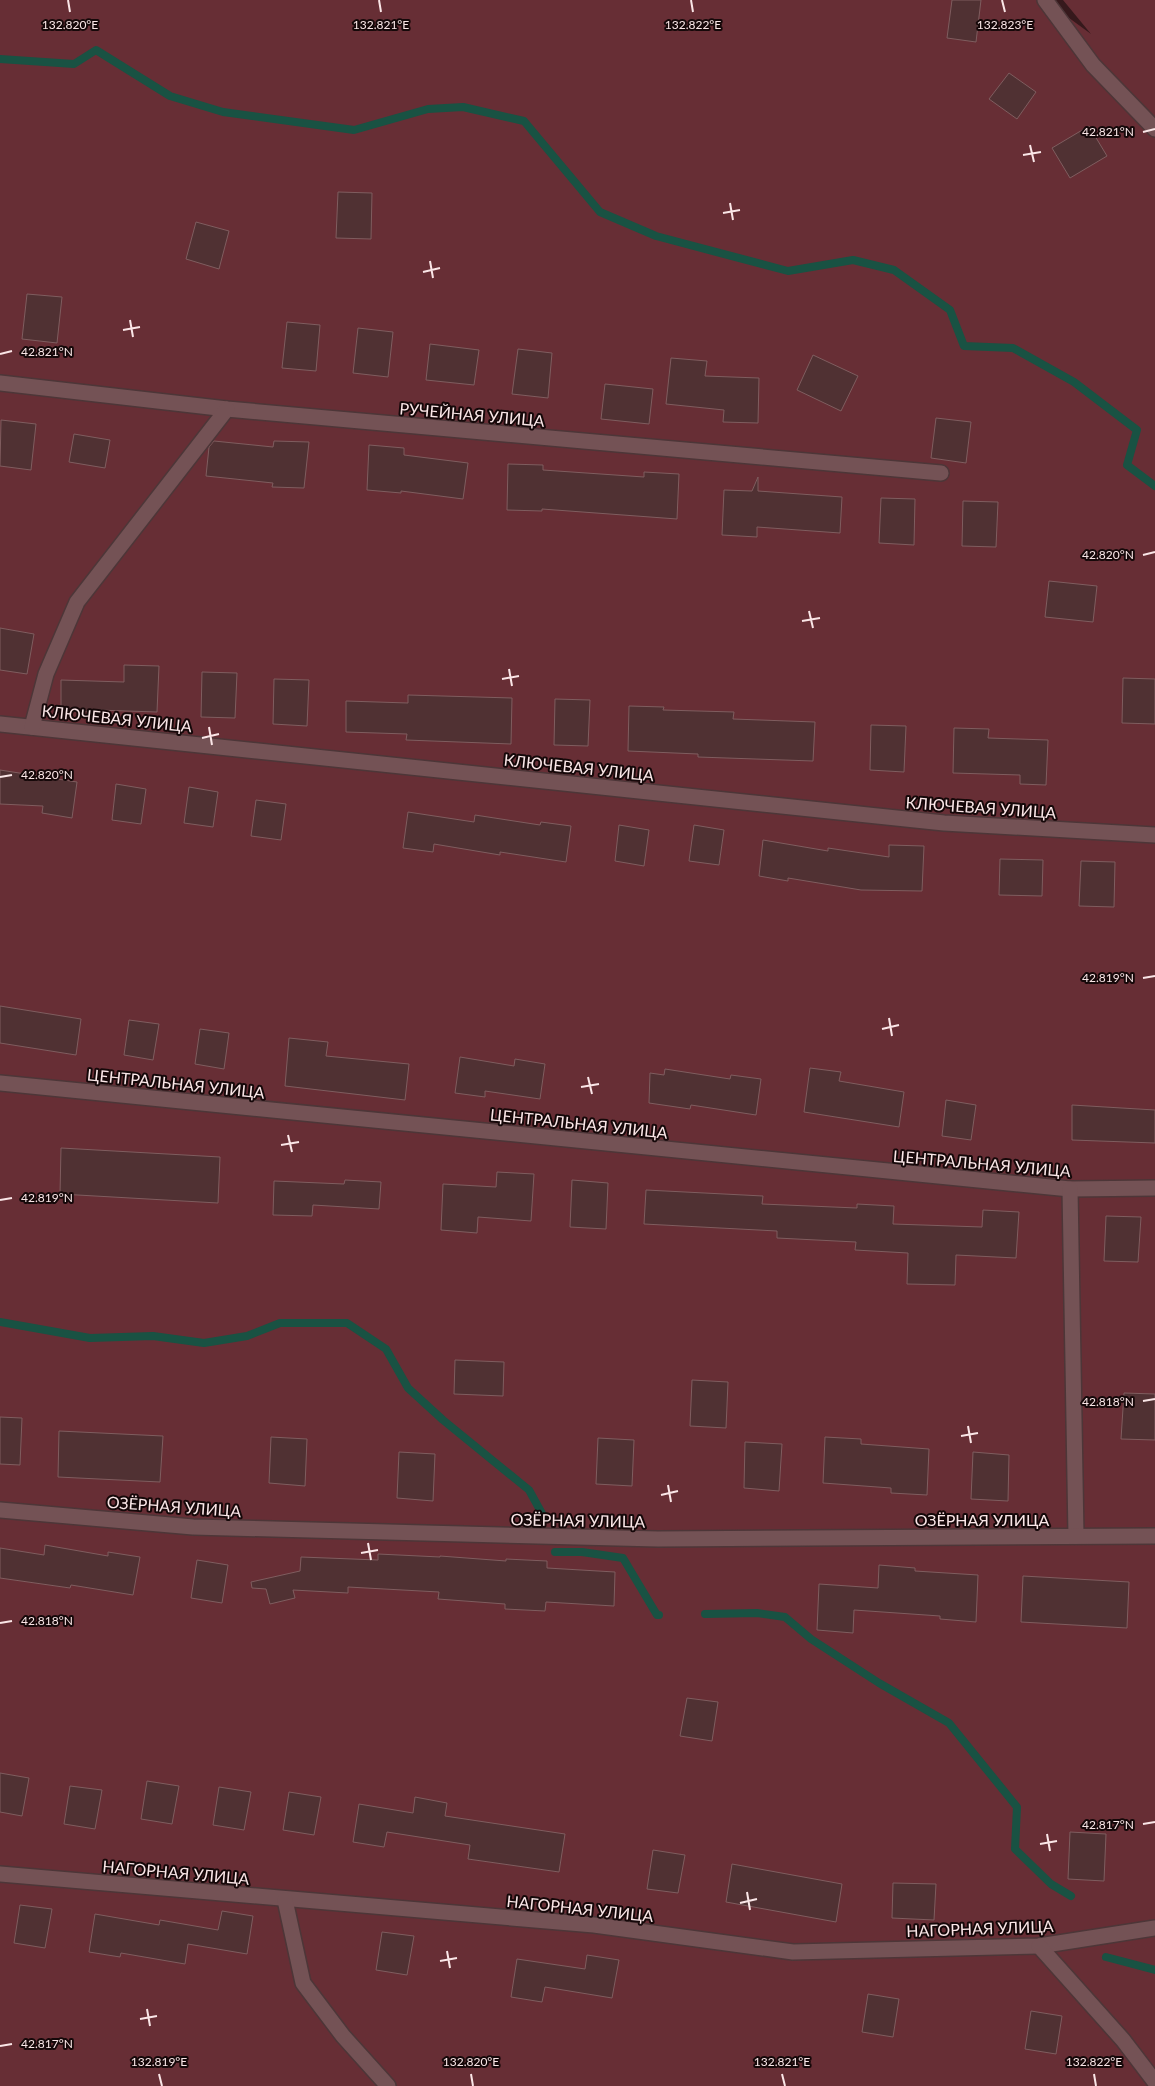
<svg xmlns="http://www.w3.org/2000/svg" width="1155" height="2086" viewBox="0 0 1155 2086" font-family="Lato,sans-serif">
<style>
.green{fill:#672e35}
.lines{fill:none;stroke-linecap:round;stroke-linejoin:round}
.stream{stroke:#195243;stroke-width:8}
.building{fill:#503133;stroke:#7f5d5f}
.minor-casing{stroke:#4d3638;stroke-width:18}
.minor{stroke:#745255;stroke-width:15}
.ticks{fill:none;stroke:#fae6e7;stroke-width:2}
.labels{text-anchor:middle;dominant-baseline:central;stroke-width:4;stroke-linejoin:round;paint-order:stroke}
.street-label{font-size:16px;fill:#fae6e7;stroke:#150809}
.ticks-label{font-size:12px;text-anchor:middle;fill:#fae6e7;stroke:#150809;stroke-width:4;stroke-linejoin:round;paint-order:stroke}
</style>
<rect width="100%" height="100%" fill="#36191c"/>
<polygon class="green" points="0,0 1049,0 1050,4 1091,34 1063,0 1155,0 1155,2086 0,2086"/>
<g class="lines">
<g class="stream">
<polyline points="0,59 74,64 96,50 170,96 223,112 354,130 428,109 463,107 524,121 600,212 656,236 788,271 853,260 894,270 950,310 964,346 1013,348 1074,382 1137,430 1127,465 1155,486"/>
<polyline points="0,1322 90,1338 153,1336 204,1343 247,1336 280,1323 347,1323 386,1349 408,1388 443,1420 529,1490 545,1519"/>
<polyline points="555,1552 582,1552 623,1558 657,1615 659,1615"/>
<polyline points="705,1614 757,1613 785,1617 811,1639 879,1683 949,1723 1017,1807 1015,1849 1051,1884 1071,1896"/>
<polyline points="1106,1957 1155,1970"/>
</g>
</g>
<g class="building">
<polygon points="952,0 981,0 976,42 947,38"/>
<polygon points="1009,73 1036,92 1017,119 989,99"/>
<polygon points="1089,126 1107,156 1070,178 1052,148"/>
<polygon points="338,192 372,193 371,239 336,238"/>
<polygon points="196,222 229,231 219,269 186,259"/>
<polygon points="27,294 62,297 57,343 22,339"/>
<polygon points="287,322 320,325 316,371 282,368"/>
<polygon points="358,328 393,332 388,377 353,373"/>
<polygon points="430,344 479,350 474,385 426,380"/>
<polygon points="518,349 552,353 548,398 512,394"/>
<polygon points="813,355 858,376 841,411 797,390"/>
<polygon points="671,358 707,361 705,376 759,378 758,423 723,422 724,410 666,404"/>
<polygon points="605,384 653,389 649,424 601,419"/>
<polygon points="936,418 971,422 966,463 931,458"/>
<polygon points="1,420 36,424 31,470 0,466"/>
<polygon points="74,434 110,440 105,468 69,462"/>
<polygon points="214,441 273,447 274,441 309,442 304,488 272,487 273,483 206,476 209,447"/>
<polygon points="369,445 404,448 404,455 468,463 463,499 401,491 401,493 367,490"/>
<polygon points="508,464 543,465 543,470 644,477 644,472 679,474 677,519 542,509 542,511 507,510"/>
<polygon points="758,477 758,491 842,497 840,533 757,527 757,537 722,535 724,490 752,491"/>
<polygon points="881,498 915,499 914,545 879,543"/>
<polygon points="963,501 998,502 996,547 962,546"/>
<polygon points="1049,581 1097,586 1093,622 1045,617"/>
<polygon points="0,628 34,634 27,674 0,670"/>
<polygon points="124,665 159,666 157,712 96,710 96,712 61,711 61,680 124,682"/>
<polygon points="202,672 237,673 235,718 201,717"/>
<polygon points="1123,678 1155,679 1155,724 1122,723"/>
<polygon points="274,679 309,680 307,726 273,724"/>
<polygon points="408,695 512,698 511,744 406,740 407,734 346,732 346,701 408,703"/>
<polygon points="555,699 590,700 588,746 554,745"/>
<polygon points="629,706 664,707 663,710 734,712 733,719 815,722 813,761 698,757 698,754 628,751"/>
<polygon points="871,725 906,726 904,772 870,770"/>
<polygon points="954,728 989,729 988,738 1048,740 1046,785 1020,784 1020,775 953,773"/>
<polygon points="0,770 77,782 72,818 42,813 43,806 0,804"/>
<polygon points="116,784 146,789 141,824 112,820"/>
<polygon points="189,787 218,792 213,827 184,823"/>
<polygon points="256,800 286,804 281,840 251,836"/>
<polygon points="408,812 474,822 475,815 540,825 541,822 571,826 566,862 500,852 500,855 434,844 433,852 403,848"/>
<polygon points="619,825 649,830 644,866 615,861"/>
<polygon points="694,825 724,830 719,865 689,861"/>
<polygon points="763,840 828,851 828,848 889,857 889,845 924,846 922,891 861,890 788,878 788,881 759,876"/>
<polygon points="1000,859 1043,860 1042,896 999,895"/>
<polygon points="1081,861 1115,862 1114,907 1079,906"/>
<polygon points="0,1006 81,1019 76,1055 0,1043"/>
<polygon points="129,1020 159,1024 153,1060 124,1055"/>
<polygon points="200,1029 229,1033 224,1069 195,1064"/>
<polygon points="289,1038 328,1042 326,1056 409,1064 405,1100 285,1086"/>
<polygon points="460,1057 514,1066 515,1059 545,1064 540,1099 485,1091 485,1097 455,1093"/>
<polygon points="810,1068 841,1072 839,1081 904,1092 899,1127 804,1112"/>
<polygon points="665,1069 730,1079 731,1075 761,1079 756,1115 691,1105 690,1109 649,1103 650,1073 664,1075"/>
<polygon points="946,1100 976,1105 971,1140 942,1136"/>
<polygon points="1072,1105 1155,1110 1155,1143 1072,1140"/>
<polygon points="61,1148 220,1157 218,1203 60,1194"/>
<polygon points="497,1172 534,1174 531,1221 478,1217 477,1233 441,1230 443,1184 496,1187"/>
<polygon points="345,1180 381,1182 379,1209 313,1205 312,1216 273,1215 274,1181 344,1184"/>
<polygon points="572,1180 608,1183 606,1229 570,1227"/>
<polygon points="646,1190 763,1196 762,1204 857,1208 857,1204 894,1206 893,1224 982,1227 983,1210 1019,1212 1016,1258 956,1255 955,1285 907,1284 908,1253 855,1250 856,1242 777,1238 777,1231 644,1224"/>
<polygon points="1106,1216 1141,1217 1138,1262 1104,1261"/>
<polygon points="455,1360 504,1362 503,1396 454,1394"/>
<polygon points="692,1380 728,1382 726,1428 690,1426"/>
<polygon points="1124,1393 1155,1394 1155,1440 1121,1439"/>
<polygon points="0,1417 22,1418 20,1465 0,1464"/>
<polygon points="59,1431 163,1436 160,1482 58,1477"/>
<polygon points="271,1437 307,1439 305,1486 269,1483"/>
<polygon points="825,1437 861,1439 861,1444 929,1449 927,1495 891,1493 891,1488 823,1483"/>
<polygon points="598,1438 634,1440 632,1486 596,1484"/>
<polygon points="745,1442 782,1444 779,1491 744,1488"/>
<polygon points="399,1452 435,1454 433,1501 397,1498"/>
<polygon points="973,1452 1009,1455 1008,1501 971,1499"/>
<polygon points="45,1545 108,1556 108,1552 140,1557 133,1595 71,1585 70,1588 0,1578 0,1548 44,1555"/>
<polygon points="378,1554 440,1557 440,1556 506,1561 506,1559 547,1561 547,1568 615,1572 614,1606 546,1602 545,1611 505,1609 505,1604 438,1599 439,1592 348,1587 348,1593 293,1590 295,1598 270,1604 266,1589 252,1588 251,1582 300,1571 301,1557 378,1560"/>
<polygon points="197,1560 228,1565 222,1603 191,1598"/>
<polygon points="879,1565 915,1568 915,1571 978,1575 976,1622 940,1619 940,1616 854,1610 853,1633 817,1630 819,1584 878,1588"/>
<polygon points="1023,1576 1129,1582 1127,1628 1021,1622"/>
<polygon points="687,1698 718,1702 712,1741 680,1736"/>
<polygon points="0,1773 29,1778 22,1816 0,1812"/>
<polygon points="147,1781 179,1786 172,1824 141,1819"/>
<polygon points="70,1786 102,1790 95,1829 64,1824"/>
<polygon points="219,1787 251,1792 244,1830 213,1825"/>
<polygon points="289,1792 321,1797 314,1835 283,1830"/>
<polygon points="415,1797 447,1803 445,1816 565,1834 559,1872 468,1859 470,1845 387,1832 384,1847 353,1842 359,1804 413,1813"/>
<polygon points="1070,1832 1106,1834 1104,1881 1068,1879"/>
<polygon points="653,1850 685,1855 678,1893 647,1889"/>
<polygon points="732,1864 842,1884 836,1922 726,1902"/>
<polygon points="893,1883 936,1884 934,1920 892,1918"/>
<polygon points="20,1905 52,1909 45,1948 14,1943"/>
<polygon points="222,1911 253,1916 247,1954 188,1944 185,1964 121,1953 120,1957 89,1952 95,1914 159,1925 160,1920 218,1930"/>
<polygon points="382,1932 414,1936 407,1975 376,1970"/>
<polygon points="587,1955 619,1960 612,1998 545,1987 542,2002 511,1997 517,1959 585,1969"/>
<polygon points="868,1994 899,1999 893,2037 862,2032"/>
<polygon points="1031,2011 1062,2016 1056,2054 1025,2049"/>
</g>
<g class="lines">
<defs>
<g id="minor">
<polyline points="1045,0 1093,65 1155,129"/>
<polyline points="0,383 227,409 941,473"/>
<polyline points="0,724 944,823 1155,835"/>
<polyline points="32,727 46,674 77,602 227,409"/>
<polyline points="0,1083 1070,1189 1155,1188"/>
<polyline points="1070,1189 1076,1536"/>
<polyline points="0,1510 193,1527 658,1539 1155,1536"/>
<polyline points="0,1874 594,1925 793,1952 1039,1946 1155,1928"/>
<polyline points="285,1900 303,1983 343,2036 388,2086"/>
<polyline points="1039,1946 1123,2040 1155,2082"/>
</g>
</defs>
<use href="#minor" class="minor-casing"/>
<use href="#minor" class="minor"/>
</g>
<path class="ticks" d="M68,0L70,12M379,0L381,12M691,0L693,12M1002,0L1005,12M1143,132L1155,129M1030,145L1034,162M1023,155L1041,152M730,203L733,220M723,213L740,210M430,261L433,278M423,272L440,268M130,320L133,337M123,330L140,327M0,354L12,351M1143,555L1155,552M809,611L813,628M802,621L820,618M509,669L512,686M502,679L519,676M209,727L212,745M202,738L219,734M0,777L12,775M1143,978L1155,976M889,1018L892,1036M882,1029L899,1025M588,1077L592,1094M581,1087L599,1084M288,1135L292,1152M281,1145L299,1142M0,1200L12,1198M1143,1401L1155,1399M968,1426L971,1443M961,1436L978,1433M668,1485L671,1502M661,1495L678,1491M368,1543L371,1560M361,1553L378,1550M0,1623L12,1621M1143,1824L1155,1822M1047,1834L1050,1851M1040,1844L1057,1841M747,1892L750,1910M740,1903L757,1899M447,1951L450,1968M440,1961L457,1958M147,2009L150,2026M140,2019L157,2016M0,2046L12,2044M159,2074L162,2086M471,2074L473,2086M782,2074L785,2086M1094,2074L1096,2086"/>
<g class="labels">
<g class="street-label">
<text transform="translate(472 414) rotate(5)">РУЧЕЙНАЯ УЛИЦА</text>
<text transform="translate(117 718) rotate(6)">КЛЮЧЕВАЯ УЛИЦА</text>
<text transform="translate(579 767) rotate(6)">КЛЮЧЕВАЯ УЛИЦА</text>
<text transform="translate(981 807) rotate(4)">КЛЮЧЕВАЯ УЛИЦА</text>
<text transform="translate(176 1083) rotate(6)">ЦЕНТРАЛЬНАЯ УЛИЦА</text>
<text transform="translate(579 1123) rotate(6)">ЦЕНТРАЛЬНАЯ УЛИЦА</text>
<text transform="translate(982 1163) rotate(5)">ЦЕНТРАЛЬНАЯ УЛИЦА</text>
<text transform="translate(174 1506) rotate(4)">ОЗЁРНАЯ УЛИЦА</text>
<text x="982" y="1519">ОЗЁРНАЯ УЛИЦА</text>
<text transform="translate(578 1520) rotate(1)">ОЗЁРНАЯ УЛИЦА</text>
<text transform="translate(176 1872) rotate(5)">НАГОРНАЯ УЛИЦА</text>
<text transform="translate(580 1908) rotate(6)">НАГОРНАЯ УЛИЦА</text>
<text transform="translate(980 1928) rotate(-2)">НАГОРНАЯ УЛИЦА</text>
</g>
</g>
<g class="ticks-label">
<text x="70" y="29">132.820°E</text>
<text x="381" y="29">132.821°E</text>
<text x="693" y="29">132.822°E</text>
<text x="1005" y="29">132.823°E</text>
<text x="1108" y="136">42.821°N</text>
<text x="47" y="356">42.821°N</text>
<text x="1108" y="559">42.820°N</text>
<text x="47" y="779">42.820°N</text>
<text x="1108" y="982">42.819°N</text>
<text x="47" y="1202">42.819°N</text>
<text x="1108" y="1406">42.818°N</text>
<text x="47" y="1625">42.818°N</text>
<text x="1108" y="1829">42.817°N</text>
<text x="47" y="2048">42.817°N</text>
<text x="159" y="2066">132.819°E</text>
<text x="471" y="2066">132.820°E</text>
<text x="782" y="2066">132.821°E</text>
<text x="1094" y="2066">132.822°E</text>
</g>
</svg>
